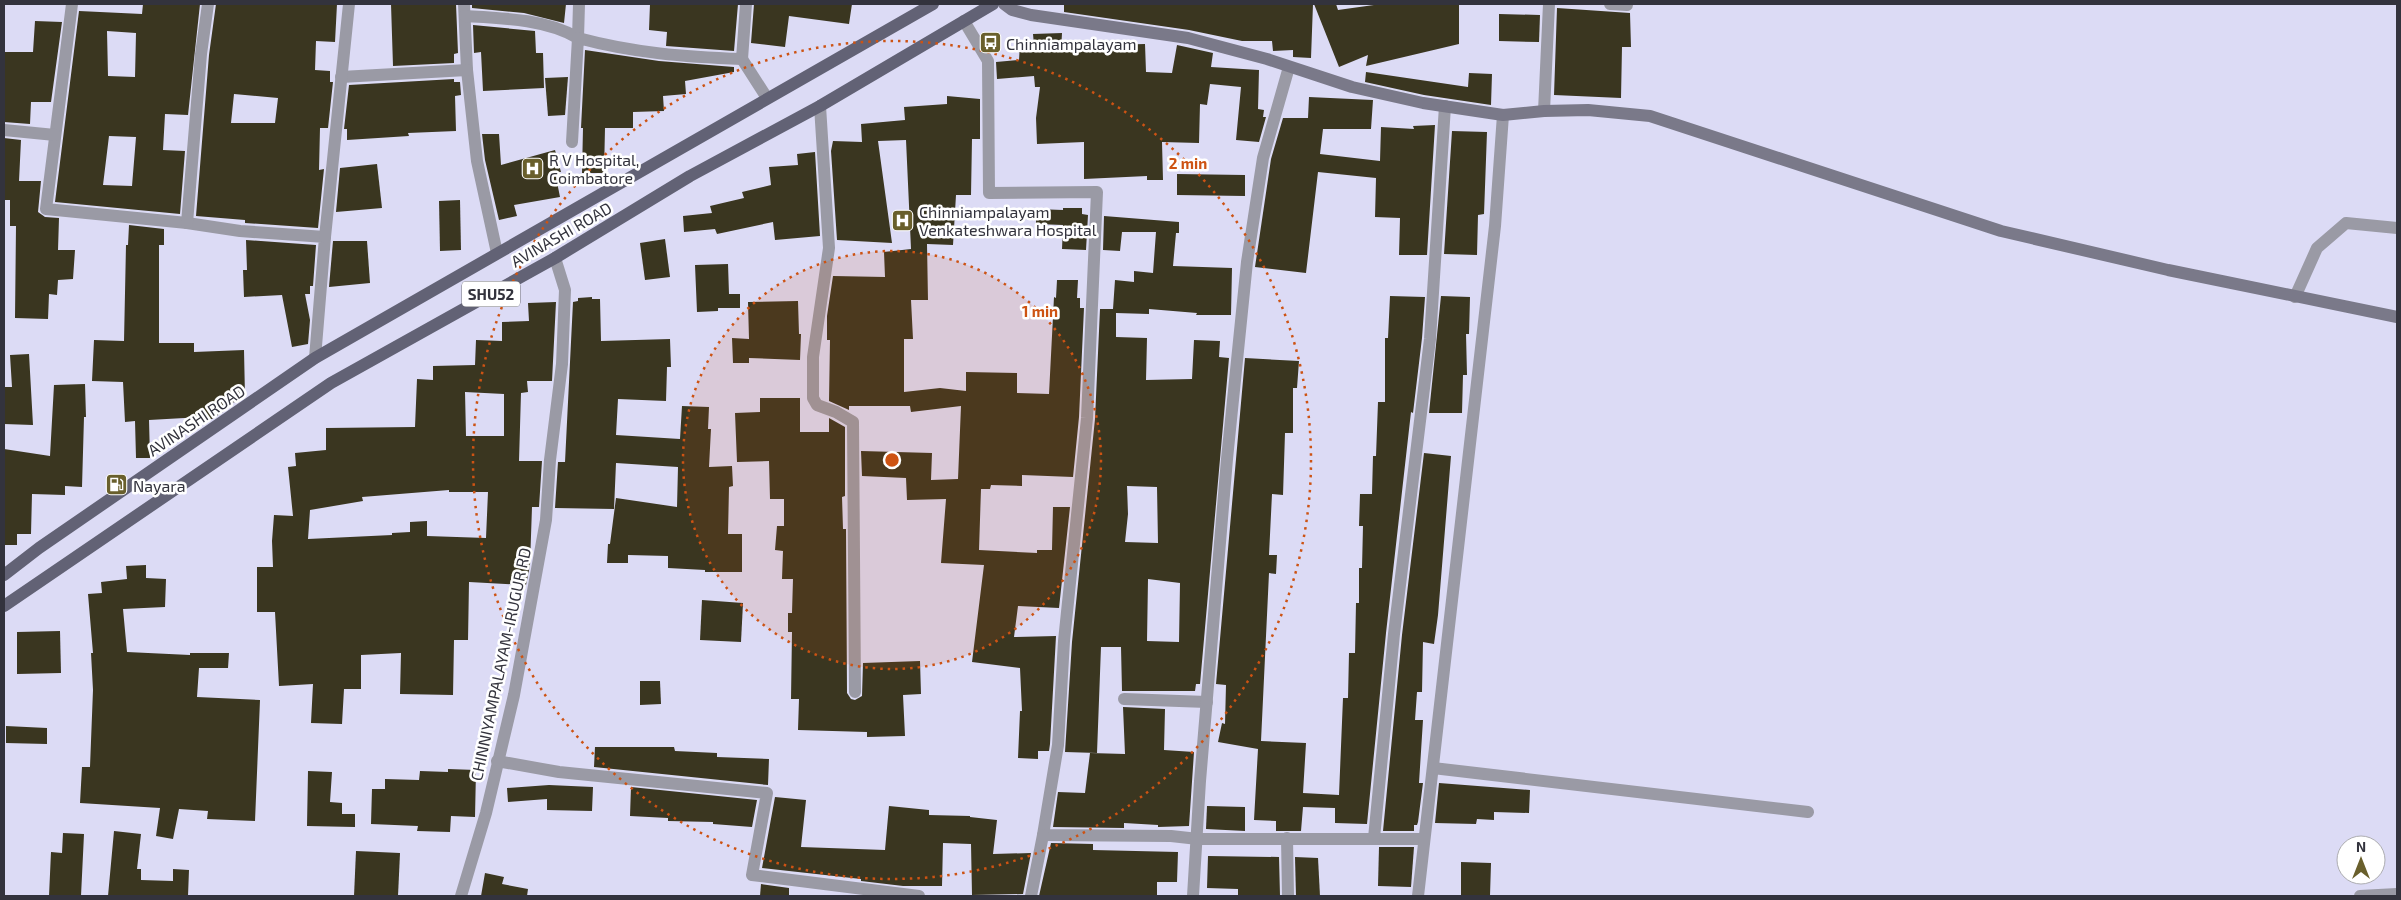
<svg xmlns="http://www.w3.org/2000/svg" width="2401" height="900" viewBox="0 0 2401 900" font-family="'Exo 2',sans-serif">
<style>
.building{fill:#3a3620;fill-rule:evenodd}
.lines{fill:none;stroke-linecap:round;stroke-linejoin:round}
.minor{stroke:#9a9aa5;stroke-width:12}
.secondary{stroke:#7a7989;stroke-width:12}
.primary{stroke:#626275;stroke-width:12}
.ring{fill:none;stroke:#cd5313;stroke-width:2.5;stroke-dasharray:2.5 5}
.labels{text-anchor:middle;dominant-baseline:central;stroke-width:5;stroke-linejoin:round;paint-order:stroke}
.shield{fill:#fff;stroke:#707077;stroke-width:1}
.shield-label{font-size:15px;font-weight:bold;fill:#33333d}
.poi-label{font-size:16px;fill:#33333d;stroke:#fff;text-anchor:start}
.street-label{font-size:16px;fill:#33333d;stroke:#fff}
.centre{fill:#cd5313;stroke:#fff;stroke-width:2.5}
.ring-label{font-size:15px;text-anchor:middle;font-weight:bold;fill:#cd5313;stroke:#fff;stroke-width:5;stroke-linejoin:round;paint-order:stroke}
</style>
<rect width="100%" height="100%" fill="#dcdbf5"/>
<g class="building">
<path d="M143,4H200L188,115L165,114L163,150L185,151L180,214L55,202L79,11L142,14ZM107,31L136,33L135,77L108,76ZM109,136L136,137L132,186L103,185Z"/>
<path d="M216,4H337L335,42L316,41L315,70L330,71V82H333L328,128H320L319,170L324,169L318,228L245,223V220L196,216L209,55ZM234,94L278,98L275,123H231Z"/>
<polygon points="391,4 456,4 458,53 454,54 454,63 393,66"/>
<polygon points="472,4 566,4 564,23 524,13 472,8"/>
<polygon points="650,4 738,4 734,51 666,46 667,32 649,30"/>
<polygon points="754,4 852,4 849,24 789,16 785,47 751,43"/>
<polygon points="1064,4 1313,4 1311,58 1293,57 1293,50 1273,51 1272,41 1242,41 1189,30 1064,12"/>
<polygon points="1314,4 1336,4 1338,10 1381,4 1459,4 1459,44 1366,66 1368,55 1339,67"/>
<polygon points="1557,8 1630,13 1631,47 1622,47 1621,98 1554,95"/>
<polygon points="1499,14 1540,15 1539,42 1499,41"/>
<polygon points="35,21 62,22 51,102 31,102 30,124 4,122 4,52 33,52"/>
<polygon points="473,25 535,31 536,53 543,53 544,88 483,91 481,52 474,53"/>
<polygon points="1062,33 1061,51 1107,49 1107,45 1145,44 1146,72 1172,73 1177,45 1213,53 1211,67 1259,70 1258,109 1264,110 1263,117 1266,117 1259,142 1236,140 1241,87 1210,84 1207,105 1200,104 1199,143 1162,142 1163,180 1147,180 1147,176 1084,179 1084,142 1037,144 1036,118 1040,87 1035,87 1034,76 997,79 996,62 1019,60 1020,44 1034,45 1033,34"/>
<polygon points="585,50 659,61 734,67 734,72 685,81 686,94 663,96 664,111 633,112 633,128 605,128 604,173 582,173 583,128 581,128"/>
<polygon points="1366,72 1468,87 1469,73 1492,74 1491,105 1424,95 1365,82"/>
<polygon points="568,77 565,115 548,116 545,78"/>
<polygon points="454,79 454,82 460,82 461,95 455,96 456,131 408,133 409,136 347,140 347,129 344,129 349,85"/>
<polygon points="947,96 980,99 980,139 972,139 971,195 956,195 953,245 927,244 928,300 911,300 913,339 904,339 904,392 940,388 966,391 966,372 1017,373 1017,393 1049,394 1054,297 1056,298 1057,280 1078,280 1077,298 1080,298 1080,308 1084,308 1079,417 1073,477 1022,475 1022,486 991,485 990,489 981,489 979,550 1037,553 1037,550 1052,550 1053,507 1070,507 1059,608 1018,606 1014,637 1056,636 1050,744 1049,751 1038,751 1038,759 1018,758 1020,711 1022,711 1020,668 972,662 984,565 941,563 946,499 907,500 906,478 862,476 861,451 932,453 931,480 958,479 961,406 911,412 910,406 849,406 849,410 829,401 830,340 827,340 827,316 833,276 885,277 884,252 911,249 906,140 878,141 892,243 837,240 831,151 833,141 862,142 861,124 905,120 904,107 947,104"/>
<polygon points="1309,97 1373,100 1371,129 1323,129 1320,154 1380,161 1381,127 1414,129 1413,126 1435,125 1427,255 1399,255 1400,218 1375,217 1376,178 1318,172 1306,273 1255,267 1271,159 1283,118 1308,118"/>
<polygon points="1452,131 1487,132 1484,214 1478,215 1477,255 1444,254"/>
<polygon points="482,134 499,134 501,165 555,150 561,172 555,172 560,197 514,205 517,216 499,220 485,160"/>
<polygon points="4,138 21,140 19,181 41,181 38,212 45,217 59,218 58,250 75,250 73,279 58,280 57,295 49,294 48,319 15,318 16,226 10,226 10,200 4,200"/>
<polygon points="815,152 820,236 775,240 773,222 717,234 715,229 684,232 683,216 712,213 710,206 744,198 742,192 771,185 769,167 798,165 797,154"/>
<polygon points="377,164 382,208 336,212 340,168"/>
<polygon points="1177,174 1245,175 1245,196 1177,195"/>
<polygon points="460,200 461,250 440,251 439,201"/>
<polygon points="1063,208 1082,208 1082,214 1088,215 1086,250 1062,249 1063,225 1036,224 1036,209 1063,210"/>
<path d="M1104,216L1179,222V233H1176L1173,266L1232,268L1231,315H1196L1197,313L1149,309V314L1116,313V337L1147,338L1146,380L1192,379L1194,340L1220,341L1219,357L1229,358L1200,684H1196L1195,691H1122L1121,647H1101L1097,753L1065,752L1072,642L1095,419L1100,309H1113L1115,280L1134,282V271L1153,273L1156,232H1122L1120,251L1103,250ZM1127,486L1157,487L1158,543L1125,542L1128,514ZM1148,579L1180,583L1179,642L1147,641Z"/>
<polygon points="129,225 164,229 164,245 159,245 159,343 194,343 194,352 244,350 245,397 237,402 226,403 226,410 212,419 202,419 202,417 149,420 150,458 136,458 135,421 125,422 123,382 92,381 94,340 124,341 126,245 128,245"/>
<polygon points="665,239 670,277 645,280 640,243"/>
<polygon points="246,240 316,245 313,286 310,286 310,294 305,294 310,320 308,344 292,347 282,295 244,297 243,270 247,270"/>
<polygon points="333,241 367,241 370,283 329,287"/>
<polygon points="728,264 729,294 740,294 740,308 718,308 718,311 697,312 695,265"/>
<polygon points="1390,296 1425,297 1422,338 1413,413 1411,412 1386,633 1367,824 1335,823 1335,808 1303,807 1301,831 1276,831 1276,821 1254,820 1258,749 1218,742 1222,723 1225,724 1226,685 1216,684 1245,358 1299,361 1297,388 1293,388 1293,433 1285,433 1283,495 1272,494 1269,555 1277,555 1276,574 1269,573 1261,741 1306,743 1303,793 1339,795 1343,698 1348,698 1349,653 1355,653 1356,603 1359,603 1359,568 1362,568 1363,526 1359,526 1360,494 1372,494 1373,456 1376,456 1378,402 1385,402 1385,338 1388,338"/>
<polygon points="1441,296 1470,297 1469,334 1466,334 1467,375 1463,375 1462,413 1429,413"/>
<polygon points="592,297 592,299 600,299 601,341 670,339 671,367 667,367 666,401 618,399 616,435 680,439 682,406 709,407 708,429 711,429 709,467 732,466 733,486 729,487 728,534 742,534 742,572 705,572 705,570 668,568 668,556 628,555 628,563 607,563 608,544 610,544 616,498 677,507 678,467 616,463 614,509 555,508 558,462 565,462 573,302 578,301 578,298"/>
<polygon points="798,301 799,334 801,334 800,360 749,358 749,363 733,363 732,338 749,339 748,302"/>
<path d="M556,302L552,381H527L528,392L521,393L519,461H542L539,507H532L530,565L526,585L469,582L468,640H454L453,695L400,694L401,653L361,655V689H344L342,724L311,723L313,684L279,686L275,612H257V567H273L272,541L274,515L293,516L288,467L296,466L295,453L326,450V428L415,427L417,379L433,380V366L475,365L476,340L502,341V322L529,321L528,303ZM465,392L504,394V436H466ZM449,490V492H488L486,538L427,536V521L410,522V532L392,533V535L308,539L310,510L363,501L362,497Z"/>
<polygon points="29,354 33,425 4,424 4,387 12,387 10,355"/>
<polygon points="85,384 86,417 84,417 82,487 65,486 65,495 32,494 31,534 17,534 17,545 4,545 4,449 50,456 54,385"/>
<polygon points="760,398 800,398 800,432 829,432 829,418 845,427 845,496 842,497 843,529 846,529 847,693 851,699 855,700 862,696 863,663 920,661 921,694 903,695 905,736 867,737 867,732 798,730 799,699 791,699 792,632 788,632 788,613 792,613 793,579 782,579 783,551 775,550 777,526 784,526 784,499 770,499 769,461 737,462 735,413 760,412"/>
<polygon points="1424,453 1451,456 1438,615 1434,644 1423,642 1422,692 1417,692 1415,720 1423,720 1419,783 1423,783 1418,822 1417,825 1414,825 1414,831 1383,831 1402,635"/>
<polygon points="146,565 146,578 166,579 165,607 123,609 127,652 190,655 190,653 229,653 228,668 199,668 197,697 260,700 255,821 207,819 208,811 179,809 173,839 156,836 160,808 80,803 82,767 90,767 93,690 91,653 93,653 88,594 102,593 101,582 127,579 126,566"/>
<polygon points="702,600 743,603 741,642 700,640"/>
<polygon points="60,631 61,673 17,674 17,632"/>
<polygon points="640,681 660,681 661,704 640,705"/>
<polygon points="1123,707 1165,709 1164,750 1194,752 1189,826 1158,827 1158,825 1124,823 1124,828 1053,827 1058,792 1085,793 1090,753 1125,754"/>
<polygon points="6,726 47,728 47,744 6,743"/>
<polygon points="595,747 674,747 675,751 717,753 717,757 769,759 768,785 594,767"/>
<polygon points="448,769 476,770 475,817 451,816 450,832 417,831 418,826 371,824 372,789 385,789 385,779 419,780 420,771 448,772"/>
<polygon points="308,771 332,772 330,802 342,803 342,814 355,814 355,827 307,826"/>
<polygon points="1439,783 1530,790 1529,813 1494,812 1494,820 1477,819 1476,824 1435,823"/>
<polygon points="549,785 593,787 592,811 547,810 547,799 508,802 507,788"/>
<polygon points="631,787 757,800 752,827 713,824 713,822 668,821 668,818 630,816"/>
<polygon points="775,797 806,800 801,847 885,850 889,806 929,810 929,815 970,816 970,817 997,820 993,854 1031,853 1023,894 972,895 971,844 943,843 942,886 903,886 861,881 861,879 762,868"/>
<polygon points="1207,806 1245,807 1245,831 1206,829"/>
<polygon points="114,831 141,834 137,869 141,869 141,880 173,881 173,869 189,870 188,896 108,896"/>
<polygon points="63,833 84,834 81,896 49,896 51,852 62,853"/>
<polygon points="1051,843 1093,844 1093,850 1178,852 1177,882 1157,882 1157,896 1039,896"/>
<polygon points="1379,847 1414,847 1411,887 1378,886"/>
<polygon points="356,851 400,853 398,896 354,896"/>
<polygon points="1208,856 1279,857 1280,896 1238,896 1238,889 1207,888"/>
<polygon points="1295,857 1318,858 1320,896 1296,896"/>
<polygon points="1461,862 1491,863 1490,896 1461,896"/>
<polygon points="485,873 504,877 502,884 528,889 527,896 481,896"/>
<polygon points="761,884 789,888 789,896 760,896"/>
</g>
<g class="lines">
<g class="minor">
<polyline points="72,4 46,209 187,223 240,231 325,237 315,358"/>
<polyline points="464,4 467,70 477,161 497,253"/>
<polyline points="1610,4 1627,5"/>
<path d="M465,16C501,18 546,19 578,38L579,4"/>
<polyline points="964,21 988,61 989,193 1097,192 1087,418 1064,641 1058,745 1043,835 1171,836 1198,839 1423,839"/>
<polyline points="742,59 767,98"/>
<polyline points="341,77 467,70"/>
<polyline points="820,106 829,248 813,357 813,398 817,405 836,412 853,422 855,692"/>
<polyline points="1544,111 1549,4"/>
<polyline points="4,130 55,135"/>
<path d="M572,142L578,38C634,53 685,57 742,59L746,4"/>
<polyline points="187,223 201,54 208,4"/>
<polyline points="325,237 349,4"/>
<polyline points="2295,297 2317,248 2346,223 2397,228"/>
<polyline points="1124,699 1207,702"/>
<polyline points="497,761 559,772 767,793 752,875 919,896"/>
<polyline points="1433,768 1808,812"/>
<polyline points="1287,838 1288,896"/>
<polyline points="1374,838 1394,634 1430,339 1445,106"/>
<polyline points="461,896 486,813 514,695 546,520 550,460 562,364 565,290 555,258"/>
<polyline points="1031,896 1043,835"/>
<polyline points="1193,896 1200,781 1227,459 1247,262 1263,158 1289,67"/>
<polyline points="1418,896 1495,226 1503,115"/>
<polyline points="2360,896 2397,894"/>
</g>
<polyline class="secondary" points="1004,4 1012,10 1031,15 1188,38 1267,59 1352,87 1423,103 1503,115 1544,111 1588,110 1650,116 2001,231 2168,270 2397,317"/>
<g class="primary">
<polyline points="4,575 39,548 315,358 933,4"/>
<polyline points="4,606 331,383 555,258 690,176 820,106 993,4"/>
</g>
</g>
<circle cx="892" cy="460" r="209" fill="#cd5313" fill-opacity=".12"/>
<g class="ring">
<circle cx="892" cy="460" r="209"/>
<circle cx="892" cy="460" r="419"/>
</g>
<defs>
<symbol id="bus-square" viewBox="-11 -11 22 22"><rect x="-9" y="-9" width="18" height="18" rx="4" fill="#695f2c" stroke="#fff"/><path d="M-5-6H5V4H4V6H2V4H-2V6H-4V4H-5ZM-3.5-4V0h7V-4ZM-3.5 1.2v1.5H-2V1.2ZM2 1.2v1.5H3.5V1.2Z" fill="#fff"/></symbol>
<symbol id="hospital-square" viewBox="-11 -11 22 22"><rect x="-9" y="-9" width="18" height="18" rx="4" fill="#695f2c" stroke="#fff"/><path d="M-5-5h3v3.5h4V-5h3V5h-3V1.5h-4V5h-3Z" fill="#fff"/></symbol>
<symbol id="fuel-square" viewBox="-11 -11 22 22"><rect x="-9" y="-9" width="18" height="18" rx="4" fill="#695f2c" stroke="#fff"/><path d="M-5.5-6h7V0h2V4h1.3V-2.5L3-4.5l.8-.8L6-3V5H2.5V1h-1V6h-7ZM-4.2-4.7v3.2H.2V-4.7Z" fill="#fff"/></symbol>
</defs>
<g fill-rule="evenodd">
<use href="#bus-square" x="978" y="30" width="25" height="25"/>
<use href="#hospital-square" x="520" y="156" width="25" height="25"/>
<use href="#hospital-square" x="890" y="208" width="25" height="25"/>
<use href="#fuel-square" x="104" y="472" width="25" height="25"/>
</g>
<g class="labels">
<rect class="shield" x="462" y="281.5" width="58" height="25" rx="4"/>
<g class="shield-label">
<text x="491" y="294">SHU52</text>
</g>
<g class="poi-label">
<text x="1006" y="43">Chinniampalayam</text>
<text x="549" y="159">R V Hospital,<tspan x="549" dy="18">Coimbatore</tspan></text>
<text x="919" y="211">Chinniampalayam<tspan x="919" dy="18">Venkateshwara Hospital</tspan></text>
<text x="133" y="485">Nayara</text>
</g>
<g class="street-label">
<text transform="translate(561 234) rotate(-30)">AVINASHI ROAD</text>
<text transform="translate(196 420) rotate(-34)">AVINASHI ROAD</text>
<text transform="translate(500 664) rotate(-78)">CHINNIYAMPALAYAM-IRUGUR RD</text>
</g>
</g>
<circle cx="892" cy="460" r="8" class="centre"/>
<g class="ring-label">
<text x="1188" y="169">2 min</text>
<text x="1040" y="317">1 min</text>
</g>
<rect width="2401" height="900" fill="none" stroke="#33333d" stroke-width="10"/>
<g transform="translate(2361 860)"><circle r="24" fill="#ffffff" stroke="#adadb1"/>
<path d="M0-4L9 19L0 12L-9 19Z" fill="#695f2c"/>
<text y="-8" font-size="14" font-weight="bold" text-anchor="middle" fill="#33333d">N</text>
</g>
</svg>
